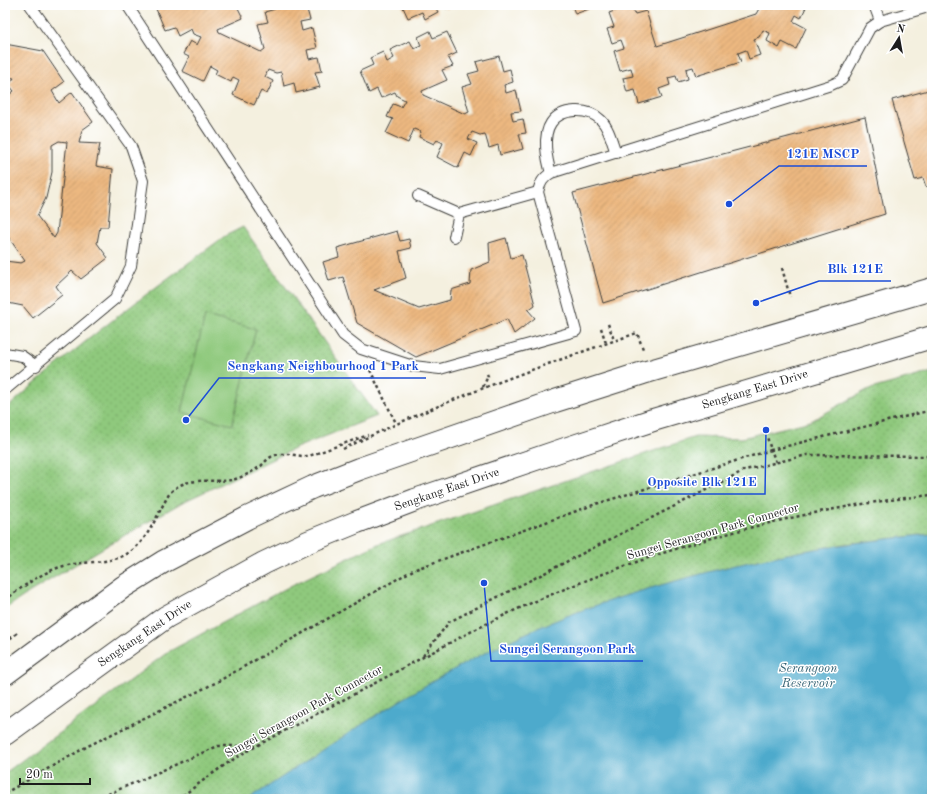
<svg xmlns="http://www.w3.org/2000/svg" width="937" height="804" viewBox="0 0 937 804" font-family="'Old Standard TT',serif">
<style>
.green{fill:url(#green-dots);stroke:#56724c}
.pitch{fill:#8fc97d;stroke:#56724c}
.water{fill:#4eaacc;stroke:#356374}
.building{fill:url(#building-hatch);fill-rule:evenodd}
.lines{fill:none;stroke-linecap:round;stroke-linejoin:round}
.service-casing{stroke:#3c3c39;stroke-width:12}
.primary-casing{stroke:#3c3c39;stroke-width:24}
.path{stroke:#3c3c39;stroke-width:2.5;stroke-dasharray:3 3;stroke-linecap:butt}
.service{stroke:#fff;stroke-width:10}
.primary{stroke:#fff;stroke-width:22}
.labels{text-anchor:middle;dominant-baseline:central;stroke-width:3;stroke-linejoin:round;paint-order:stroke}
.street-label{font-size:12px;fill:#1c1c1c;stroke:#fff}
.water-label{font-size:13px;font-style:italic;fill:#356374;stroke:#fff}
.leader{fill:none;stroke:#1d4ed8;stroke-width:1.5}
.callout-dot{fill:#1d4ed8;stroke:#fff;stroke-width:1.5}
.callout-label{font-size:13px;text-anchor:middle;font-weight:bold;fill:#1d4ed8;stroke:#fff;stroke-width:3;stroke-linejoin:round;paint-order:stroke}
</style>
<defs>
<pattern id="green-dots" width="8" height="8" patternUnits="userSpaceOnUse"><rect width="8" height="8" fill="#8fc97d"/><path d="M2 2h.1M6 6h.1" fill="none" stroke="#7bac6b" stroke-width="1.8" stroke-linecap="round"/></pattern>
<pattern id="building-hatch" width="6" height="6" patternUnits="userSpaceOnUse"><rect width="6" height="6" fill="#ecb880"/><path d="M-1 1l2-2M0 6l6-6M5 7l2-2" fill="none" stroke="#ca9e6e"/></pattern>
</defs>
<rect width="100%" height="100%" fill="#fff"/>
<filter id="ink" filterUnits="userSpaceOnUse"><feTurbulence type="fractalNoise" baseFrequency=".025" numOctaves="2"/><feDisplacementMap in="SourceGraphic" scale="8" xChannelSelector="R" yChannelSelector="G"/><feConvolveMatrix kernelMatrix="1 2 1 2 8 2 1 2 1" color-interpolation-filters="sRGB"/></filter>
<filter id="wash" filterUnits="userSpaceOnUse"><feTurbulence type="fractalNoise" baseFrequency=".012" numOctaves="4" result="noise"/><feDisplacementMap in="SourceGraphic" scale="16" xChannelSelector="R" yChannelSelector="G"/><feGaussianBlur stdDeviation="0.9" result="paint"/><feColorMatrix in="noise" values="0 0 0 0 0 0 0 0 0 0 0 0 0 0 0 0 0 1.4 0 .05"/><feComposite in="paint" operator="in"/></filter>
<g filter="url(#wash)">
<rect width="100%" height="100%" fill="#f4f0df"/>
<g class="green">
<path d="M243,227L377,416L296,448L181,503L108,545L30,592L5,609V410C74,347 149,292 225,236Z"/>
<polygon points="932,372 932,534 844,544 758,560 642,591 568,616 531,631 455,669 382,712 249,799 5,799 5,773 168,652 292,585 378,544 695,437 742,438 811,421 867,390"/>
</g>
<polygon class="pitch" points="205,316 256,329 232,425 182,412"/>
<path class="water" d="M932,534V799H249C340,739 431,675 531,631C575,611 622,596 668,583C698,575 728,566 759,560C816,547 874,540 932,534Z"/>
<g id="blocks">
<g class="building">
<polygon points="165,5 245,5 238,8 243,18 218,29 219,32 261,52 265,49 258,24 268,22 265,12 275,9 274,5 298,5 299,8 306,6 310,20 300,22 302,31 312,28 317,48 307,50 309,59 319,57 322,71 315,72 320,87 296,93 294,83 284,86 281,72 276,73 268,70 265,77 273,81 267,94 261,91 254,105 233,95 239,80 233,77 231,82 215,74 217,70 210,66 203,81 182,71 189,57 183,54 190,41 197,45 201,37 193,34 191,29 178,36 174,27 165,30 156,9"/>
<polygon points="402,5 434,5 438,12 425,19 422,12 408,18"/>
<polygon points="444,5 454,5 446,9"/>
<polygon points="572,5 600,5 575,14"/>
<polygon points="631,5 635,14 646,11 657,46 756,14 761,5 807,5 801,18 796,15 793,21 806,28 796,49 782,42 779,48 767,41 770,33 763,30 759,37 754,39 760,55 749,59 746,50 738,53 741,62 696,76 693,67 686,69 688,79 678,82 676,76 668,78 670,85 659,89 662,97 639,104 635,90 627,92 623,78 633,76 631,68 620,71 614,51 624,48 621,40 612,43 607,29 614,27 609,13"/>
<polygon points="430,31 433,38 447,32 457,53 448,57 453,66 442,70 447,80 422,91 423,95 465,114 469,112 462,87 472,84 468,74 479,71 476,62 499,56 503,71 510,69 513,82 504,85 506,93 516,90 521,111 511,112 513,121 523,119 526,133 519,134 523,149 500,155 498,145 489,148 485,134 480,135 472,132 468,139 477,143 471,156 465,153 458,168 437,157 443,143 437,140 434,144 419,137 421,132 414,129 408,143 386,133 393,119 387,117 393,104 401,107 405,100 397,96 395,92 381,98 377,89 369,93 360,71 373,65 370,58 383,52 387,62 394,58 390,50 410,41 414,49 421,46 418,37"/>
<path d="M5,44L43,51L64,82L52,91L59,103L72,92L93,122L82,130L79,143L100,144L96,166L113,169L108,227H100L97,243L108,258L81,279L72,271L56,286L62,295L33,318L23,306L8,303L7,312L5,311V261L21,263L25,261L9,238L5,240V94L9,95L14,91L9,85L14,78L5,77ZM59,141L67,142L57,233L54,238L37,216L46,198L52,172V145Z"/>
<polygon points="932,89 932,185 926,187 923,178 915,180 892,100"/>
<polygon points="865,117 885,214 603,303 573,193"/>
<polygon points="397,231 400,241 409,239 411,248 399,251 406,278 374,290 419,309 450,300 451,290 470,284 471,270 490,262 489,243 506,238 511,258 522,255 535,305 528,310 535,318 514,334 507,319 416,357 357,323 343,277 329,281 323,262 339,257 337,248"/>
</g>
</g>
</g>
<g filter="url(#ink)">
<use href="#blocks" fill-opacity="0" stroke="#3c3c39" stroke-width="1"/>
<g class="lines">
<defs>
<g id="service">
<path d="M127,5L343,335L361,349L413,366L440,369L576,331L538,192C540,183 543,178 551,173L831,85L842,80L870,28L880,21L932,6"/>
<polyline points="874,5 880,21"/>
<path d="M551,173C547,160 542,136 551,123C561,108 588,107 601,120C609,128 612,142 616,153"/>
<polyline points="418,196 459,214"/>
<polyline points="454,237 459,214 538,192"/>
<polyline points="5,353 22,356 36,366"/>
<polyline points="5,390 115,299 131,266 143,181 131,146 30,5"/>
</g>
<g id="primary">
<polyline points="5,674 123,587 163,562 247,518 313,487 359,469 555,401 643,373 932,289"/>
<polyline points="5,734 166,617 264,563 308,542 357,522 415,500 565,449 653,420 932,337"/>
</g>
</defs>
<use href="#service" class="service-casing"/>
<use href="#primary" class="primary-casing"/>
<g class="path">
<polyline points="782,268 790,297"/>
<polyline points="608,324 614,340"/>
<polyline points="601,328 606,343"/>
<polyline points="370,370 396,423"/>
<polyline points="483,387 488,376 487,374"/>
<path d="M343,449C439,402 537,367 637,333L643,349"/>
<polyline points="776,462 771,450 932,410"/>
<path d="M5,600C24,586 44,570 68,565C87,561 107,564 125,555C144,545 153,524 163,505C166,500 168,494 173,490C188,476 212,483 231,480C242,478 252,472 261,466C265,462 268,458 273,456C285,451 297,457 309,456L368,435"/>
<polyline points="5,642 19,632"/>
<polyline points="423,656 449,622 745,470 807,455 932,456"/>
<polyline points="5,793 88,746 217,682 413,570 596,504 771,450 767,437"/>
<polyline points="97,799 218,746 255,746"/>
<path d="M178,799C199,784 220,767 242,754C287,729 332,706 377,682C424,657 471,630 520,608C648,551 792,509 932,495"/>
</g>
<use href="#service" class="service"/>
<use href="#primary" class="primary"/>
</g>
</g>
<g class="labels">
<g class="street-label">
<text transform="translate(755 390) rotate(-17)">Sengkang East Drive</text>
<text transform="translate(447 490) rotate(-19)">Sengkang East Drive</text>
<text transform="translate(713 532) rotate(-16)">Sungei Serangoon Park Connector</text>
<text transform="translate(145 634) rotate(-34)">Sengkang East Drive</text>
<text transform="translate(304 712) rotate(-29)">Sungei Serangoon Park Connector</text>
</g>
<g class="water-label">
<text x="808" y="668">Serangoon<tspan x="808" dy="15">Reservoir</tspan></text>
</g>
</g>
<path class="leader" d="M729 204L779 166H867M756 303L819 281H891M186 420L219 378H426M766 430L765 494H639M484 583L491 661H643"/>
<g class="callout-dot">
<circle cx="729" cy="204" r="4"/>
<circle cx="756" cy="303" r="4"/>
<circle cx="186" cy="420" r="4"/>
<circle cx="766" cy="430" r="4"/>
<circle cx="484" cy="583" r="4"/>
</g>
<g class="callout-label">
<text x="823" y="158">121E MSCP</text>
<text x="855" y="273">Blk 121E</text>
<text x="323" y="370">Sengkang Neighbourhood 1 Park</text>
<text x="702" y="486">Opposite Blk 121E</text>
<text x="567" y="653">Sungei Serangoon Park</text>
</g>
<rect width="937" height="804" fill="none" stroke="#fff" stroke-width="20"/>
<g transform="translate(899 38) rotate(11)" stroke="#ffffff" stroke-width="3" paint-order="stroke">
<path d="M0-3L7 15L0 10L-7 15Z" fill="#1c1c1c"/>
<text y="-6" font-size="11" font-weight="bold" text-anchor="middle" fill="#1c1c1c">N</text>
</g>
<path d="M20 778v6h70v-6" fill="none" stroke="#1c1c1c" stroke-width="2"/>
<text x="26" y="778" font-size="12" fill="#1c1c1c" stroke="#ffffff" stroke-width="3" paint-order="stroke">20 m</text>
</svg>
